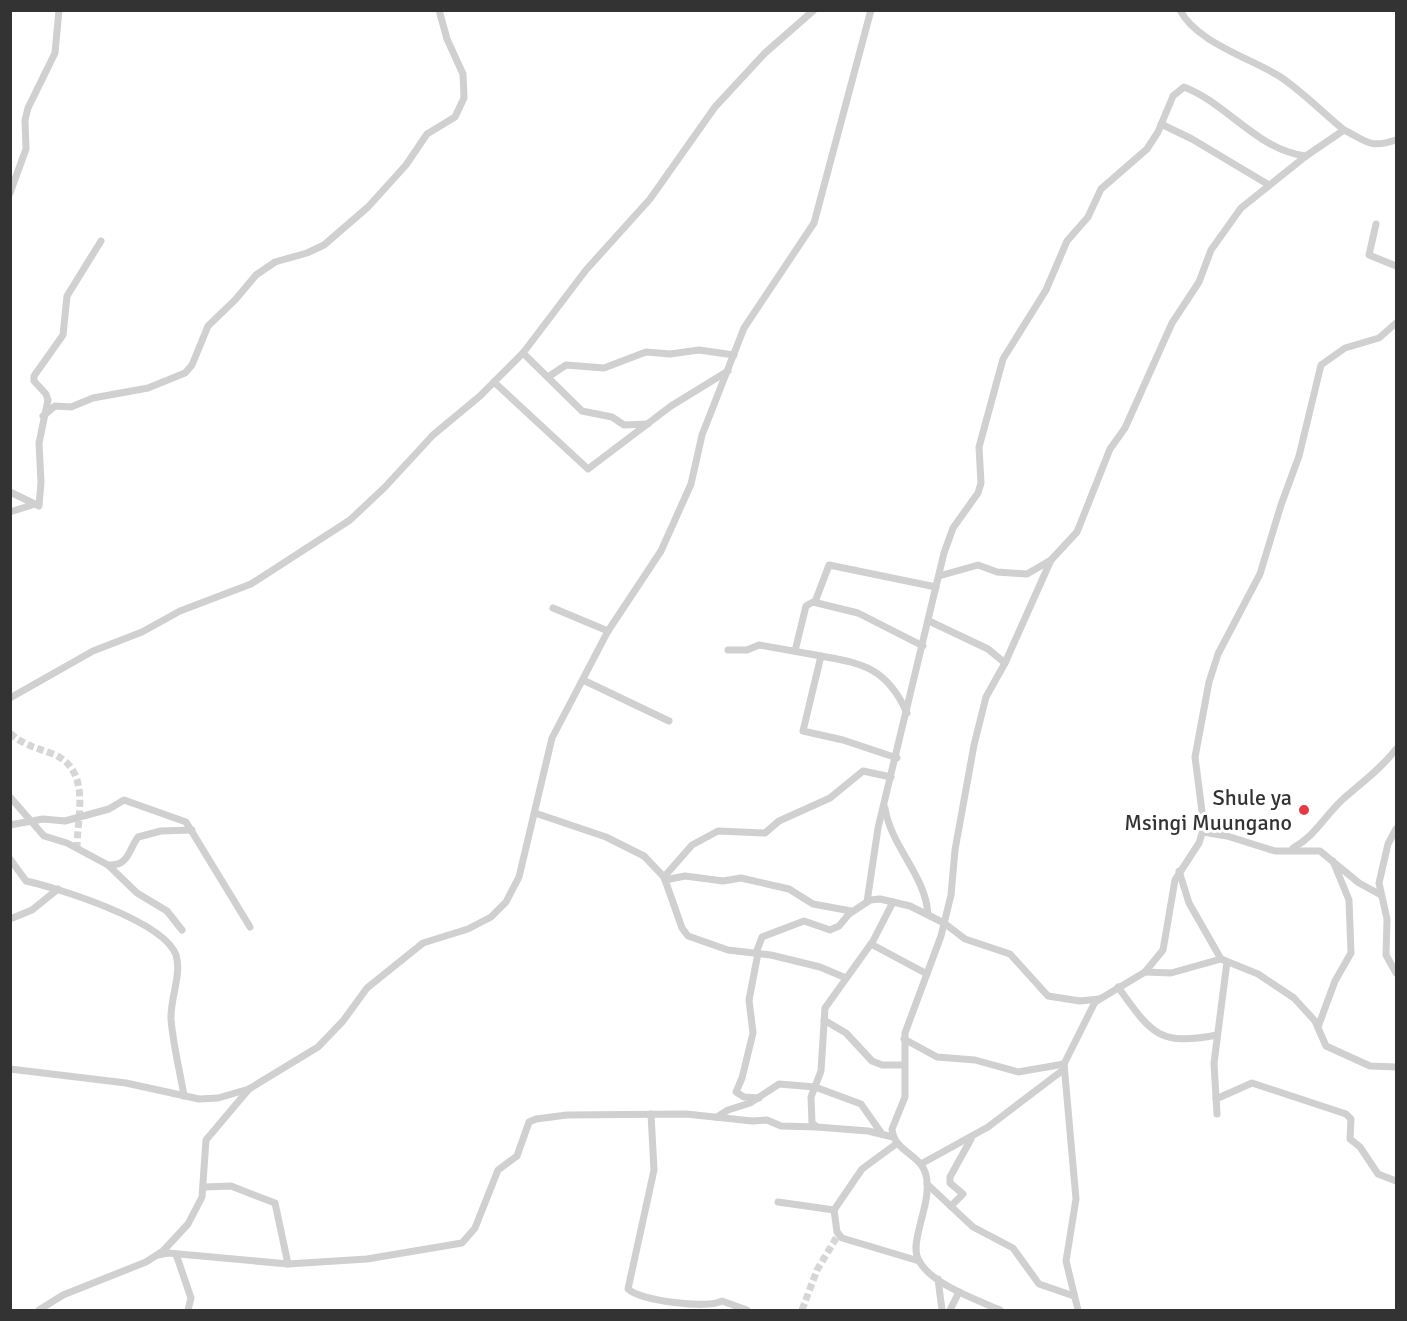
<svg xmlns="http://www.w3.org/2000/svg" width="1407" height="1321" viewBox="0 0 1407 1321" font-family="Signika,sans-serif">
<style>
.lines{fill:none;stroke-linecap:round;stroke-linejoin:round}
.street-tunnel{stroke:#d6d6d6;stroke-width:7;stroke-dasharray:7 3.5;stroke-linecap:butt}
.street{stroke:#d0d0d0;stroke-width:7}
.poi-dot{fill:#e63946;stroke:#fff;stroke-width:2}
.labels{text-anchor:middle;dominant-baseline:central;stroke-width:6;stroke-linejoin:round;paint-order:stroke}
.poi-label{font-size:22px;fill:#333;stroke:#fff;text-anchor:end}
</style>
<rect width="100%" height="100%" fill="#fff"/>
<g class="lines">
<g class="street-tunnel">
<path d="M10,733C23,745 37,748 53,754C92,770 77,816 77,848"/>
<polyline points="802,1310 817,1270 838,1235"/>
</g>
<g class="street">
<path d="M1180,10C1196,42 1250,58 1279,76C1302,91 1323,113 1344,130"/>
<polyline points="1161,124 1192,139 1269,185"/>
<polyline points="10,193 26,149 25,120 28,108 55,53 59,10"/>
<polyline points="1376,224 1369,255 1396,266"/>
<polyline points="523,353 582,411 612,417 624,425 648,424"/>
<polyline points="548,377 566,365 604,368 646,352 670,354 699,350 734,355"/>
<polyline points="494,382 588,469 671,406 728,371"/>
<polyline points="43,416 55,406 71,407 93,398 148,388 185,373 192,365 208,326 235,300 256,275 275,262 307,253 324,245 368,207 406,165 427,134 455,117 464,98 463,74 447,39 439,10"/>
<polyline points="10,492 39,506 41,482 39,443 48,400 46,394 34,381 34,376 63,335 67,296 101,241"/>
<polyline points="10,512 32,505"/>
<polyline points="939,576 978,565 997,572 1027,574 1051,560"/>
<polyline points="815,602 829,565 936,587"/>
<polyline points="553,608 608,631"/>
<polyline points="929,621 988,649 1005,663"/>
<path d="M728,650H747L759,645C776,648 793,651 810,654C857,663 885,663 907,713"/>
<polyline points="795,651 806,606 813,602 858,613 923,646"/>
<polyline points="821,656 803,731 843,740 897,758"/>
<polyline points="583,680 669,721"/>
<polyline points="10,698 93,651 142,632 180,611 251,584 350,520 385,487 433,435 480,396 523,353 586,270 650,199 715,107 765,53 814,10"/>
<polyline points="10,797 44,836 67,843 108,865 137,893 167,911 182,930"/>
<path d="M885,808C891,847 925,874 928,914"/>
<polyline points="535,813 606,837 644,856 664,877 682,928 688,936 728,950 771,955 820,967 846,978"/>
<polyline points="10,825 43,819 65,821 109,809 124,800 186,822 250,927"/>
<polyline points="1396,829 1388,844 1379,883 1387,919 1386,955 1396,973"/>
<polyline points="1203,832 1227,836 1275,851 1320,851 1359,883 1381,895"/>
<path d="M1293,848C1315,836 1324,817 1342,800C1361,783 1381,769 1396,749"/>
<path d="M10,859L26,881C58,888 164,921 176,955C182,974 170,999 171,1019C173,1045 180,1071 184,1096"/>
<path d="M108,865C129,866 128,851 138,837L161,831L192,830"/>
<polyline points="1179,871 1189,903 1221,959 1258,974 1294,998 1315,1021 1326,1046 1370,1066 1396,1067"/>
<polyline points="664,877 692,845 718,831 765,833 779,821 830,798 863,771 891,777"/>
<polyline points="665,880 685,876 723,881 741,878 789,889 813,904 851,911"/>
<path d="M867,902L878,828L944,553L953,528L978,493L981,483L979,447L1003,359L1046,290L1067,241L1088,217L1101,189L1147,149L1158,132L1173,96L1184,87C1228,104 1257,150 1306,156L1344,130C1367,141 1369,149 1396,140"/>
<polyline points="10,919 32,910 58,889"/>
<polyline points="871,944 927,974"/>
<polyline points="756,953 762,937 804,921 830,930 839,926 849,914 870,900 880,899 910,906 944,923 965,939 1010,954 1048,996 1080,1001 1099,999"/>
<polyline points="758,953 749,1000 753,1033 742,1078 736,1092 744,1097 759,1098"/>
<polyline points="1145,972 1171,973 1221,959"/>
<path d="M1118,987C1152,1034 1158,1046 1217,1035"/>
<polyline points="824,1020 846,1033 872,1061 882,1065 904,1065"/>
<polyline points="1318,1027 1335,981 1351,953 1349,900 1333,861"/>
<polyline points="904,1039 937,1057 975,1060 1018,1072 1064,1064"/>
<polyline points="10,1069 126,1083 199,1099 218,1098 249,1089"/>
<polyline points="1216,1099 1252,1083 1346,1114 1351,1119 1350,1139 1360,1147 1378,1174 1396,1181"/>
<path d="M651,1114L654,1170L628,1289C641,1301 707,1309 722,1301L747,1310"/>
<polyline points="1217,1114 1214,1063 1227,962"/>
<polyline points="717,1117 728,1110 750,1103 779,1084 815,1087 861,1104 882,1134"/>
<polyline points="893,1137 868,1131 817,1127 812,1123 811,1097 821,1071 825,1008 873,941 893,902"/>
<polyline points="921,1164 988,1127 1063,1070"/>
<polyline points="927,1184 973,1227 1013,1248 1039,1284 1074,1296"/>
<polyline points="204,1187 231,1186 275,1203 288,1264"/>
<polyline points="778,1202 834,1210 862,1169 896,1144"/>
<polyline points="951,1206 963,1194 950,1183 950,1177 971,1139"/>
<polyline points="834,1210 837,1232 842,1238 919,1261"/>
<polyline points="176,1254 191,1298 188,1310"/>
<polyline points="158,1255 168,1253 288,1264 367,1259 462,1243 475,1228 498,1170 517,1156 529,1122 536,1119 567,1115 686,1114 752,1121 767,1120 781,1126 817,1127"/>
<polyline points="938,1279 942,1310"/>
<polyline points="39,1310 63,1295 146,1262 163,1251 188,1224 202,1197 206,1140 249,1089 318,1047 343,1021 367,988 423,943 468,929 491,917 506,902 519,877 552,738 608,631 661,551 691,484 702,435 744,328 814,223 871,10"/>
<polyline points="950,1310 959,1292"/>
<path d="M1000,1310C977,1300 925,1282 917,1256C914,1246 918,1235 920,1225C924,1209 930,1191 926,1175C921,1154 894,1152 892,1129L905,1097V1033L941,936L951,895L955,850L974,745L986,697L1005,663L1051,560L1077,532L1110,449L1125,428L1172,323L1199,282L1211,250L1241,208L1306,156"/>
<polyline points="1078,1310 1066,1261 1076,1199 1064,1064 1095,1002 1145,972 1163,950 1175,880 1199,843 1204,827 1195,757 1209,682 1218,654 1260,574 1281,505 1299,456 1321,365 1345,348 1379,338 1396,323"/>
</g>
</g>
<circle class="poi-dot" cx="1304" cy="810" r="6"/>
<g class="labels">
<g class="poi-label">
<text x="1292" y="797">Shule ya<tspan x="1292" dy="25">Msingi Muungano</tspan></text>
</g>
</g>
<rect width="1407" height="1321" fill="none" stroke="#333333" stroke-width="24"/>
</svg>
